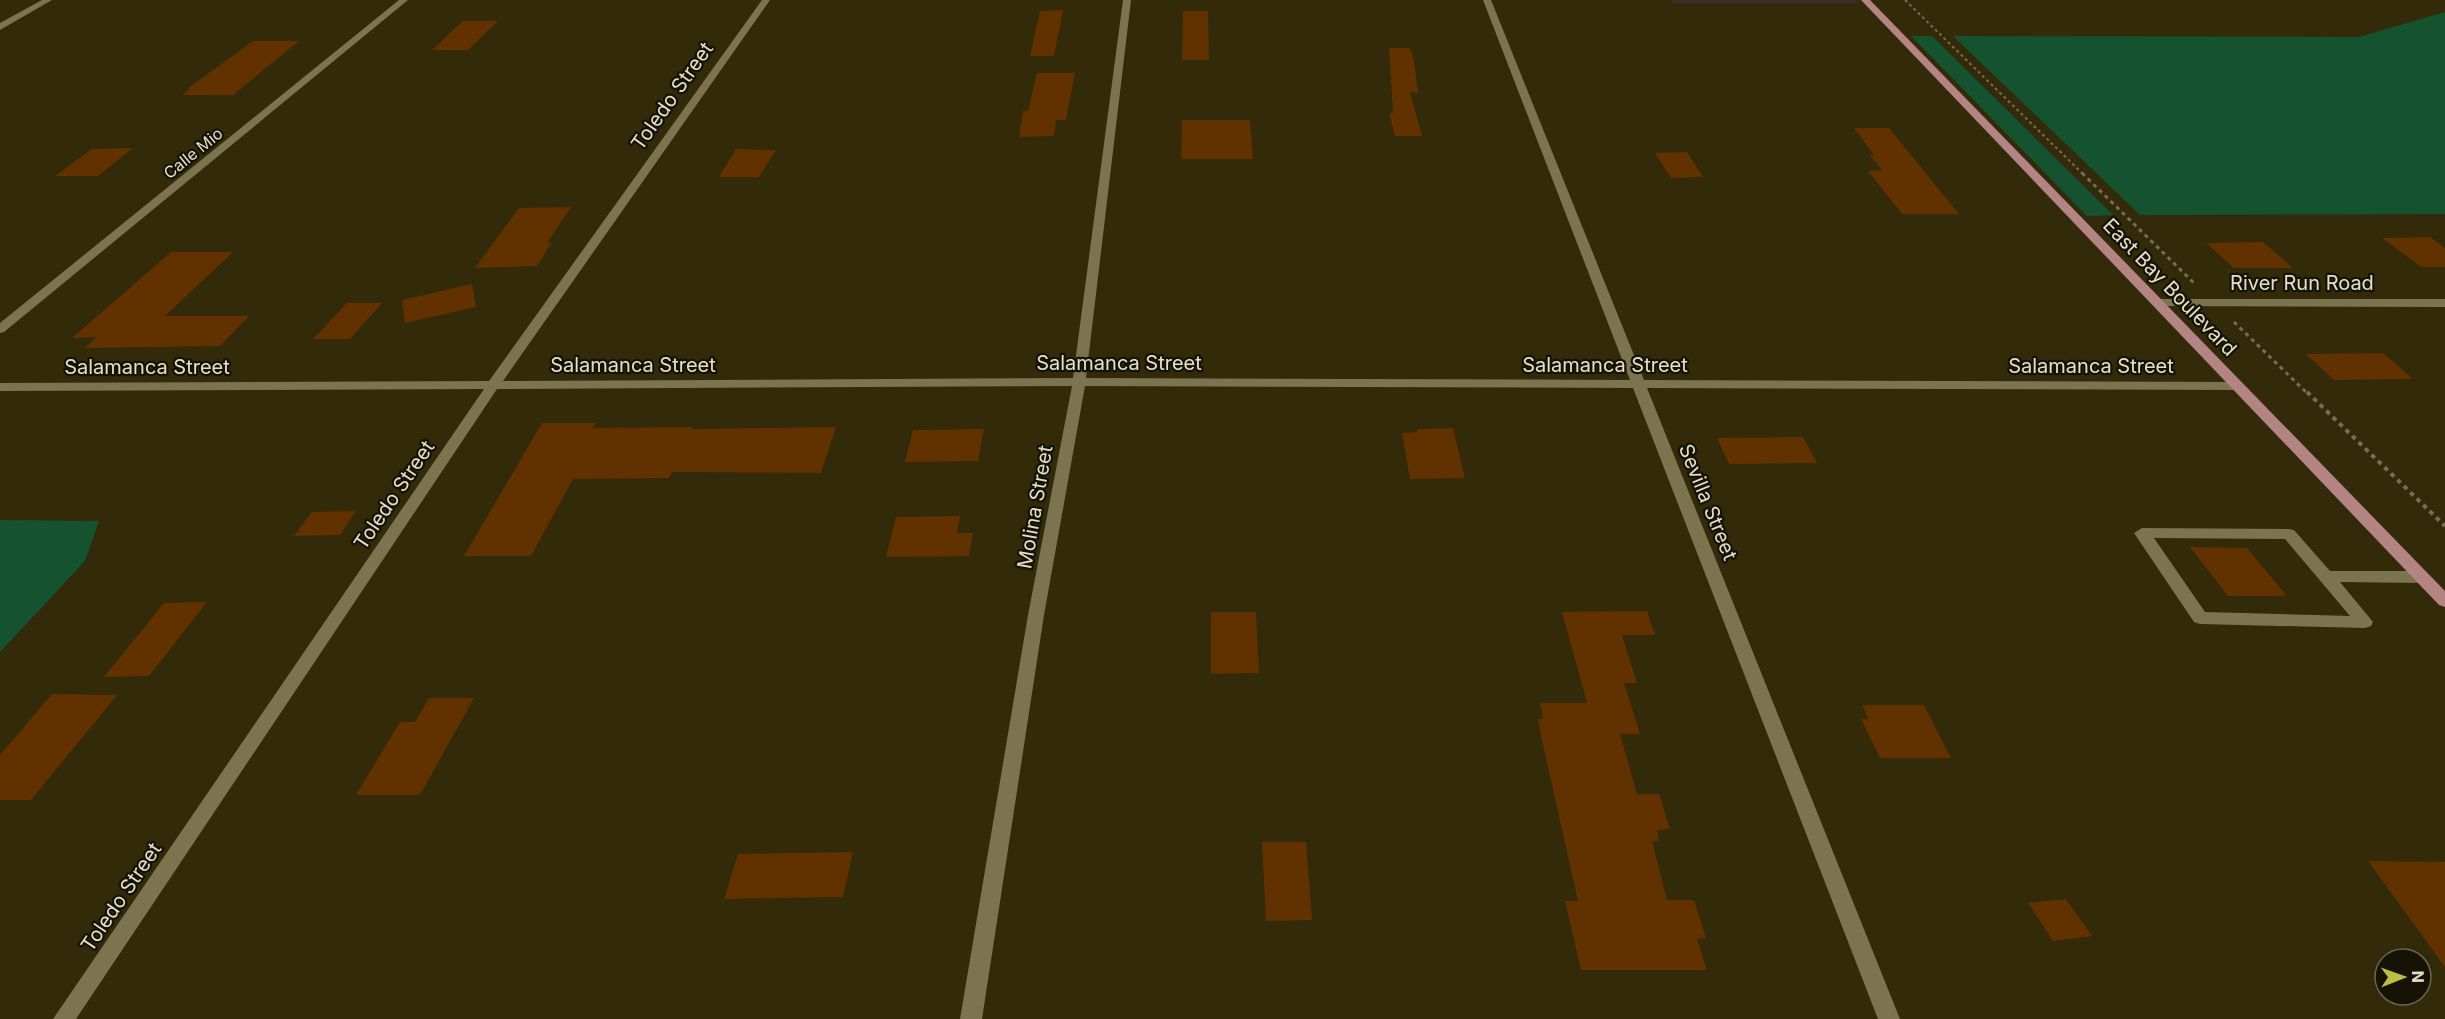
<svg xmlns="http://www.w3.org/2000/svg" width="2445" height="1019" viewBox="0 0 2445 1019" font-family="Inter,sans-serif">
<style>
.industrial{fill:#402c2c}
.green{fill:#155330}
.building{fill:#623100}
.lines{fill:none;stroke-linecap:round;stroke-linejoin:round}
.path-far2{stroke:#756e53;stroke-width:2;stroke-dasharray:3 3;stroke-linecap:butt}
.path-far1{stroke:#756e53;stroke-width:3;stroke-dasharray:4 4;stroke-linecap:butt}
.path{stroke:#756e53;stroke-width:4;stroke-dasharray:4.5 4.5;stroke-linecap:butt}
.minor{fill:#7c7351;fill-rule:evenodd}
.major{fill:#b48383;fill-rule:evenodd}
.labels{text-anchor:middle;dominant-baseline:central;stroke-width:4.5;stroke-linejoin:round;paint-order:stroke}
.far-street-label{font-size:16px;fill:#e5e0ce;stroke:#161306}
.street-label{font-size:20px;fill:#e5e0ce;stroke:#161306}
</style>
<rect width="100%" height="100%" fill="#322a09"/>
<polygon class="industrial" points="1671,0 1855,0 1858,3 1673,3"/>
<g class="green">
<polygon points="2445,12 2445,214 2140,215 1953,36 2359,37"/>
<polygon points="1911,36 1932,36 2113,215 2087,216"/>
<polygon points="0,520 99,521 85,561 0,652"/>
</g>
<g class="building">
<polygon points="1063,10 1054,56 1030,56 1040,11"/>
<polygon points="1183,11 1208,11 1209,60 1182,60"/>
<polygon points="463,21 498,21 468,50 432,50"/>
<polygon points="253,41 299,41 233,95 182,95 190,89 187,89"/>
<polygon points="1389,48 1410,48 1414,60 1418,93 1410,92 1422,136 1395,136 1389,113 1393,113"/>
<polygon points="1037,73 1075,73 1066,120 1056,120 1054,136 1019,137 1023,111 1028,111"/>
<polygon points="1182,120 1250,120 1253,159 1181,159"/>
<polygon points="1854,128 1889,128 1959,214 1902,214 1868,171 1882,170 1870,155 1874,155"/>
<polygon points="133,148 98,176 55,176 92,149"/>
<polygon points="736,149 776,150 759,177 719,177"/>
<polygon points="1687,152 1703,177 1671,178 1655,153"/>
<polygon points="571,207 547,243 552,242 537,266 475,268 519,208"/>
<polygon points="2430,237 2445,248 2445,267 2421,267 2382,238"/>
<polygon points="2263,242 2293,268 2234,268 2206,243"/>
<polygon points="171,252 233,252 165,316 249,316 220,346 85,348 97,337 72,338"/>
<polygon points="472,284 476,307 405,323 402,300"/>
<polygon points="347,303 382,303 350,339 313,339"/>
<polygon points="2383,353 2413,379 2334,380 2306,354"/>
<polygon points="542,423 596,423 593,428 693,427 692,429 836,427 821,473 672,472 669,478 573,479 531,556 464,556"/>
<polygon points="1453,428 1465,478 1410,479 1402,433 1418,432 1417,429"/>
<polygon points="984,429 978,461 905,462 913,430"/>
<polygon points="1803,437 1817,463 1729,464 1717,438"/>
<polygon points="356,511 340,535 294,536 312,512"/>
<polygon points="960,516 957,533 973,533 969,556 886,557 896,517"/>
<polygon points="2190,547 2247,548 2287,596 2228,596"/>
<polygon points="207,602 149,676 104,677 164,603"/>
<polygon points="1647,611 1655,635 1622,635 1637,683 1624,683 1640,734 1620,734 1637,794 1659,794 1670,829 1657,830 1659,841 1652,841 1667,900 1694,900 1706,938 1697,939 1707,970 1581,970 1565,901 1578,901 1541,736 1538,719 1543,719 1540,703 1587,703 1562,612"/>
<polygon points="1211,612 1256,612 1259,673 1211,674"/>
<polygon points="52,694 117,695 31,800 0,800 0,755"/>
<polygon points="429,698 474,698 420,795 356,795 400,722 415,722"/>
<polygon points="1862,705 1924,705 1951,758 1880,758 1861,719 1868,719"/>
<polygon points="1262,842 1306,842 1312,920 1266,921"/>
<polygon points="853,852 843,897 724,899 738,854"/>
<polygon points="2368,861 2445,862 2445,967"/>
<polygon points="2066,899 2092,936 2053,941 2028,903"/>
</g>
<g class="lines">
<polyline class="path-far2" points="1905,0 2083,174"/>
<g class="path-far1">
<polyline points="2082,173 2194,283"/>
<polyline points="2234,322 2308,394"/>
</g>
<polyline class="path" points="2307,392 2445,526"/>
<g class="minor">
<polygon points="42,0 52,0 0,30 0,23"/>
<polygon points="399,0 408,0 4,332 0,333 0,323"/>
<polygon points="762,0 770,0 503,381 1073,378 1123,0 1131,0 1086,378 1630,380 1483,0 1491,0 1644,380 2238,382 2245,386 2238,390 1647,388 1900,1019 1878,1019 1633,388 1085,386 1044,615 982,1019 960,1019 1028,615 1072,386 497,389 76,1019 53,1019 484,389 0,391 0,383 489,381"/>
<polygon points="2159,299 2445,299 2445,307 2155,306 2153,303"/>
<path d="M2142,528L2289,529L2294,530L2330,571H2421L2427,573L2429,577L2427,581L2421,583L2340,582L2373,622L2371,626L2365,628L2200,624L2194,622L2134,533ZM2154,538L2285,539L2350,616L2205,612Z"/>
</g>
<polygon class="major" points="1861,0 1870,0 2445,591 2445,607 2439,605"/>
</g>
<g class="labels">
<g class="far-street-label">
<text transform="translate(193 153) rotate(-39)">Calle Mio</text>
</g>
<g class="street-label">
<text transform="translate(672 96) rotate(-55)">Toledo Street</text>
<text x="2302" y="283">River Run Road</text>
<text transform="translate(2170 287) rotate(46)">East Bay Boulevard</text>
<text x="1119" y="363">Salamanca Street</text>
<text x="633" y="365">Salamanca Street</text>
<text x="1605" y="365">Salamanca Street</text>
<text x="2091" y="366">Salamanca Street</text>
<text x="147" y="367">Salamanca Street</text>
<text transform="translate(394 495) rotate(-56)">Toledo Street</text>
<text transform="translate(1708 502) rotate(68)">Sevilla Street</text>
<text transform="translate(1035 507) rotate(-80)">Molina Street</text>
<text transform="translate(121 897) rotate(-56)">Toledo Street</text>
</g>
</g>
<g transform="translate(2403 977) rotate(89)"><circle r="28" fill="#161306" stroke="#696556" stroke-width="1.5"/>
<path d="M0-4.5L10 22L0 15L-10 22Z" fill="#bdbf43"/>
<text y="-9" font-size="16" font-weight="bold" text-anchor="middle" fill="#e5e0ce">N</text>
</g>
</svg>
